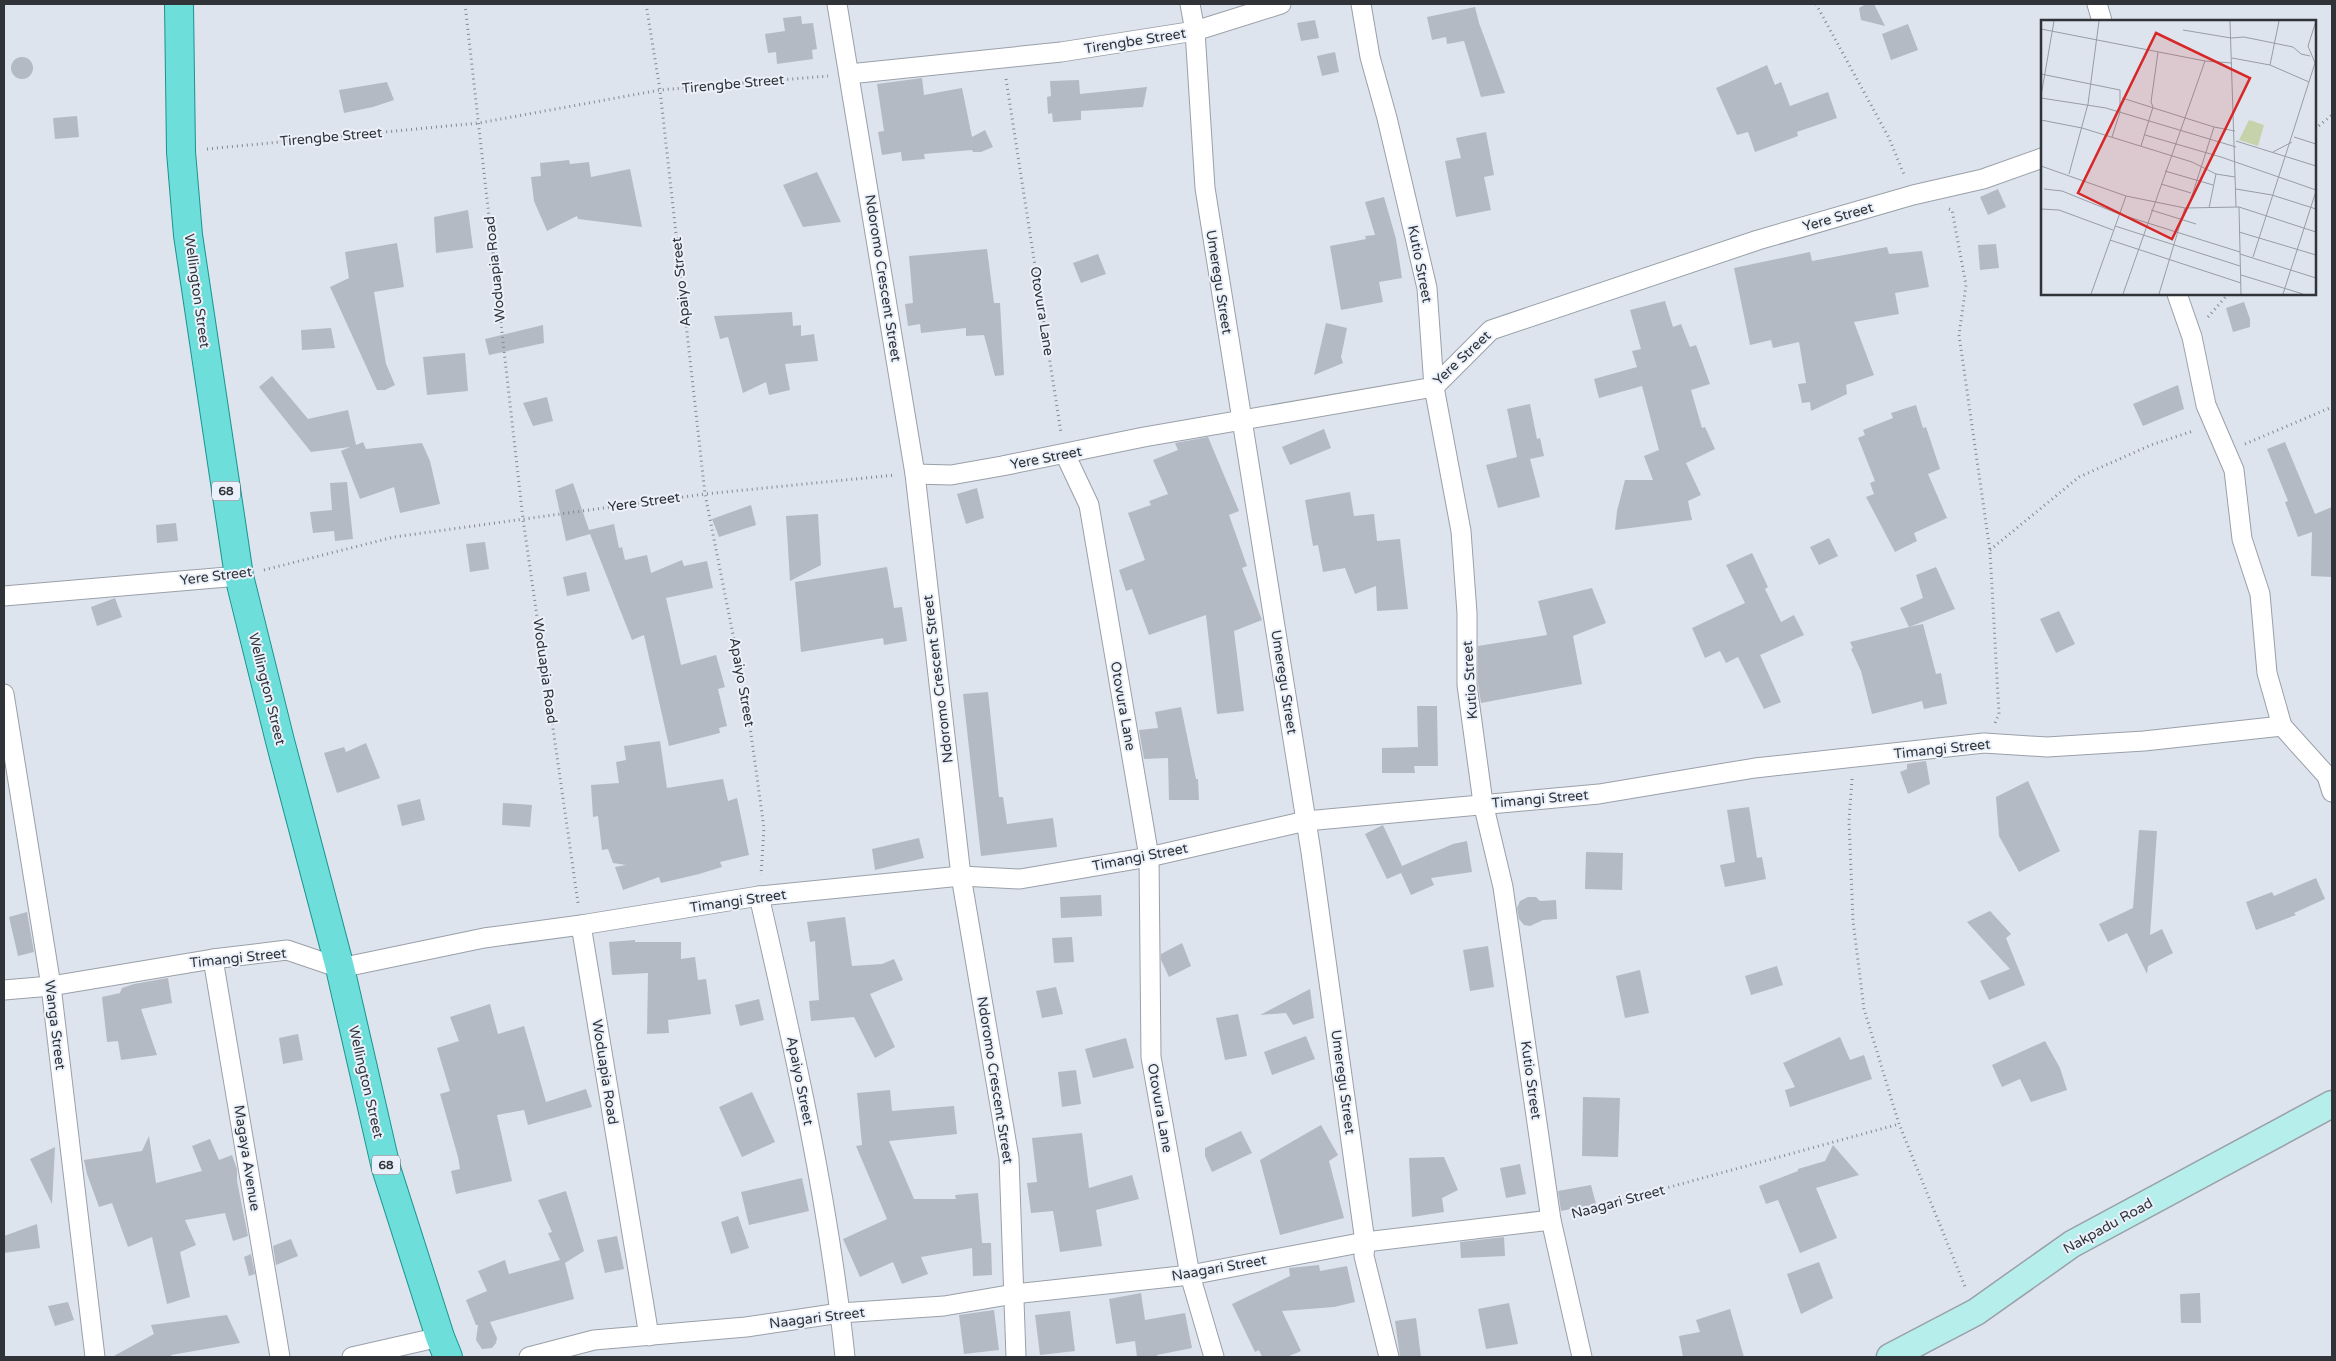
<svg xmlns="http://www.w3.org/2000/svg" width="2336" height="1361" viewBox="0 0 2336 1361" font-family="'Varela Round',sans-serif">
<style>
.building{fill:#b3bac3}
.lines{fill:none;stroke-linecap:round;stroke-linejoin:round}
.street-casing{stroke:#9aa0a9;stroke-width:21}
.secondary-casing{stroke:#9aa0a9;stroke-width:29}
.primary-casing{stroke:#19948f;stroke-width:30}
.path{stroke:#848990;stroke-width:3;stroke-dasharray:1 4;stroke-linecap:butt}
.street{stroke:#fff;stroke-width:19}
.secondary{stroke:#b6eeec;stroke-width:26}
.primary{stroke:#6dded9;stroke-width:28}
.labels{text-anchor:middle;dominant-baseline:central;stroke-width:4;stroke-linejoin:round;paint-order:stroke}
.shield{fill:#eaf1fb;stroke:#686c72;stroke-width:1}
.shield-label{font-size:12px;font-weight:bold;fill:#303337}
.street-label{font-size:14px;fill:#303337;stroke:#eaf1fb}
.inset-road{fill:none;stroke:#989da4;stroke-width:1}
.view{fill:#d62828;fill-opacity:0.15;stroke:#d62828;stroke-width:2.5}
.inset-edge{fill:none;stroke:#303337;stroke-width:2.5}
</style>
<rect width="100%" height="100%" fill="#dde4ed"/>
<g class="building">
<polygon points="1866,4 1874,4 1885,26 1861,20 1859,8"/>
<polygon points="1475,7 1479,23 1505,93 1481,97 1464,41 1447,44 1446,37 1432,40 1427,17"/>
<polygon points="801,16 802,24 813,23 817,49 812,50 813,59 777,64 776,52 768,53 765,34 785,31 783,18"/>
<polygon points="1315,20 1319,38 1301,41 1297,23"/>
<polygon points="1908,24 1918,50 1891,60 1882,34"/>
<polygon points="1335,52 1339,72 1322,76 1317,56"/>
<circle cx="22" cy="68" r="11"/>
<polygon points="1767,65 1775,85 1781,82 1790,106 1828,92 1837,118 1797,132 1798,136 1755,152 1748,132 1737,135 1716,88"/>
<polygon points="922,78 924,95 962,88 972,137 985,130 993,147 981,152 973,152 972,150 924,154 925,159 902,161 901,152 882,155 878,132 884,131 877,84"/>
<polygon points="1079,80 1080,94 1147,87 1143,107 1081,111 1081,120 1053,122 1052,113 1048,114 1047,97 1051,96 1050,81"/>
<polygon points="387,82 394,100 373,107 344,113 339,90"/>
<polygon points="77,116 79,137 55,139 53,118"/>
<polygon points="1486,132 1494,175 1484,177 1491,210 1456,217 1445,161 1461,158 1456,138"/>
<polygon points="569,160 570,164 589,162 591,177 630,169 642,227 578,219 577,216 547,231 534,201 531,177 541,176 540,163"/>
<polygon points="817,172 841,222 803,227 783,185"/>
<polygon points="1998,189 2006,207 1988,215 1980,197"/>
<polygon points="1384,197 1396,239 1402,278 1379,282 1383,302 1341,310 1330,246 1366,239 1365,236 1375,235 1365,202"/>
<polygon points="468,210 473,248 436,253 434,217"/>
<polygon points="397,243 404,287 374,292 386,364 395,385 385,390 377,390 330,287 349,278 345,252"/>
<polygon points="1996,244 1999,268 1980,270 1978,245"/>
<polygon points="1887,247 1889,254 1922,251 1929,287 1895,293 1899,314 1854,322 1874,375 1846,385 1847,394 1811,411 1810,402 1802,403 1798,384 1806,383 1799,342 1773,348 1771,340 1750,345 1734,268 1810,252 1812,261"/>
<polygon points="987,249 994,303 1000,303 1004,375 995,376 984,335 966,336 966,328 921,333 920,324 908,326 905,304 913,303 909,256"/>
<polygon points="1098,254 1106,274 1081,283 1073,263"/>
<polygon points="1665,301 1673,327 1681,324 1690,347 1696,345 1710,384 1691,390 1702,428 1705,427 1715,449 1686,463 1701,495 1688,501 1692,520 1615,530 1617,511 1625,480 1653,480 1644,456 1659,450 1642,386 1599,398 1594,379 1637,367 1632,351 1641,349 1630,310"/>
<polygon points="2244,302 2250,319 2250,327 2233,332 2226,308"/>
<polygon points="792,312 793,326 801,325 801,336 814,334 818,361 785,364 790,390 769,395 766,382 743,393 728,337 720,339 714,316"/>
<polygon points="1326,323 1347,328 1341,357 1343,363 1314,375"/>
<polygon points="543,325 544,343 489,355 485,339"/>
<polygon points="331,328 335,348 302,350 301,330"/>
<polygon points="465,353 468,391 427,395 423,357"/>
<polygon points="272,376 308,419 348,410 356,445 363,442 366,449 422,443 430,461 440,504 400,513 394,487 360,499 341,451 350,447 311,452 259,387"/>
<polygon points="2178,385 2184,409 2143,426 2133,404"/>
<polygon points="547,397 553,421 533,426 523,403"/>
<polygon points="1530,404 1537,439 1540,438 1544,456 1530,459 1540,497 1498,508 1486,465 1517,457 1507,409"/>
<polygon points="1916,405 1923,428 1926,427 1940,469 1928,474 1947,518 1914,533 1917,541 1895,552 1866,497 1874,494 1870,483 1875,481 1858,438 1865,435 1863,430 1893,418 1891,413"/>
<polygon points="1324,429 1331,448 1290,465 1282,447"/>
<polygon points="1208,437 1239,511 1229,515 1247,566 1242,568 1262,620 1234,631 1244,711 1217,714 1206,615 1149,635 1132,589 1126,591 1119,570 1145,560 1128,513 1151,505 1149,501 1168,494 1153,460 1178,450 1175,443"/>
<polygon points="2285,442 2315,514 2332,507 2332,577 2311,576 2312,532 2298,537 2285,502 2288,501 2267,449"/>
<polygon points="347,482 353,539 335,541 334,531 313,533 310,512 332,510 330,483"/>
<polygon points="573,483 589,530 614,524 619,548 622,547 625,560 647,555 651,573 682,560 684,566 707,561 713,588 666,598 681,665 716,655 725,687 718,689 727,726 719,728 720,733 669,746 644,635 632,640 590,534 566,541 555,490"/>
<polygon points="977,488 984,518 966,524 957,494"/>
<polygon points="1350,492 1354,516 1374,514 1377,541 1400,539 1408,609 1377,611 1376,586 1355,594 1345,568 1323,572 1318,545 1313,546 1305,500"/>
<polygon points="751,505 756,525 719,537 712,519"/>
<polygon points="818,514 821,565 790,581 786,516"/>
<polygon points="176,523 178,541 157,543 156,525"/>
<polygon points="1829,538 1838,556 1819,565 1810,547"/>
<polygon points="485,542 489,569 470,572 466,544"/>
<polygon points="1752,553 1768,587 1765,589 1781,622 1794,615 1804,635 1760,655 1781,702 1764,709 1738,657 1726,663 1720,651 1705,658 1692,628 1745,603 1726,565"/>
<polygon points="887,567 894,608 902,607 907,641 884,645 883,638 801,652 795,582"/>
<polygon points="1936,567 1955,609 1909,627 1923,624 1936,674 1941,673 1947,704 1924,709 1922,701 1872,714 1861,671 1851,649 1853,648 1850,642 1909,627 1900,608 1923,598 1916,575"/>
<polygon points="586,572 590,591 567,596 563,577"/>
<polygon points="1592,588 1606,623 1573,636 1582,684 1481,703 1478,684 1478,646 1547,635 1538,601"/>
<polygon points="115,598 122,617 97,626 91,607"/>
<polygon points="2059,611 2075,644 2056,653 2040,619"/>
<polygon points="988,692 999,797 1003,797 1007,824 1053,818 1057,847 981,856 963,694"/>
<polygon points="1417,706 1437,706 1438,766 1414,766 1415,773 1382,773 1382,748 1418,747"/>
<polygon points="1181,707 1196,779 1198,779 1199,800 1169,800 1168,758 1144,759 1139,730 1158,728 1155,712"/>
<polygon points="660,741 667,788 723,779 728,801 737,798 749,855 720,862 722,867 699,874 661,883 659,877 623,890 615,867 626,865 613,863 608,849 602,850 598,816 593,817 591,785 619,783 616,762 626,760 624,746"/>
<polygon points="366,743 380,778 337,793 324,753 344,747 346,752"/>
<polygon points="1926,761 1930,784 1908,794 1900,772 1907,769 1907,764"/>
<polygon points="2028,781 2060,851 2019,872 1999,836 1996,797"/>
<polygon points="420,799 425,820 402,826 397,805"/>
<polygon points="503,803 532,805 530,827 502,825"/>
<polygon points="1749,807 1757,858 1762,857 1766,879 1725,887 1720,865 1735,862 1727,810"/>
<polygon points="1383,825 1402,866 1453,844 1467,841 1472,872 1431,878 1434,885 1411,895 1401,873 1387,879 1365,834"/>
<polygon points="2139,830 2157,831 2150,935 2162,929 2173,953 2148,966 2147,974 2127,933 2108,942 2099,924 2133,908"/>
<polygon points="919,838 924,858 875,870 872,849"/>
<polygon points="1586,852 1623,853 1622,890 1585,889"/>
<polygon points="2316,878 2325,899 2294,913 2296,915 2256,930 2246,902 2272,892 2274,896"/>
<polygon points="1101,895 1102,916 1061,918 1060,897"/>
<polygon points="1528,897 1536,897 1540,901 1556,900 1557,919 1543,920 1530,926 1524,925 1519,919 1517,908 1520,901"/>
<polygon points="1990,911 2011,934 2006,938 2025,985 1989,1000 1980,981 2010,969 1967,922"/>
<polygon points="27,912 34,952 18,956 9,917"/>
<polygon points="845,917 852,966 882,964 894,959 903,980 870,994 895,1047 875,1058 854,1017 811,1021 809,1001 819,1000 815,941 810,942 807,922"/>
<polygon points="1072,937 1074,962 1054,963 1052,938"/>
<polygon points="635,940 635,942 681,942 681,959 695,957 698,980 706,979 711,1014 668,1020 669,1033 647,1034 648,973 612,975 609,942"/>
<polygon points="1182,943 1191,966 1169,977 1161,960 1161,954"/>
<polygon points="1488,946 1494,987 1470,991 1463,950"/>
<polygon points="1777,966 1783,985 1751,995 1745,976"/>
<polygon points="1640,970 1649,1013 1625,1018 1616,976"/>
<polygon points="168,978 172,1003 141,1009 157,1055 121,1060 118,1041 107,1042 102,997 120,993 122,988 134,984"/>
<polygon points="1056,987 1063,1014 1042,1018 1036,991"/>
<polygon points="1310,989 1314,1018 1293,1025 1286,1013 1260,1015"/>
<polygon points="759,999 764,1020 740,1026 735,1005"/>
<polygon points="490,1004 498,1034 524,1026 546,1102 586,1089 592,1107 528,1125 524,1110 497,1115 512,1181 456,1194 451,1171 460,1169 458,1157 440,1094 450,1091 437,1048 459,1041 450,1017"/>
<polygon points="1238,1014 1247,1056 1225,1060 1216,1018"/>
<polygon points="298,1034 303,1060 283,1064 279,1038"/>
<polygon points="1306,1036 1315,1059 1272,1075 1264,1052"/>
<polygon points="1840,1037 1850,1060 1864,1055 1872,1079 1790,1107 1785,1090 1795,1087 1783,1063"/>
<polygon points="1126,1038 1134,1068 1093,1078 1085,1049"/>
<polygon points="2045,1041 2060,1068 2067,1090 2031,1102 2020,1079 2002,1087 1992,1065"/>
<polygon points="1076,1070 1081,1104 1062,1107 1058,1072"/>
<polygon points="890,1090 892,1111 954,1106 957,1134 889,1141 914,1199 956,1199 955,1195 978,1193 982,1243 991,1243 992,1275 973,1276 972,1248 921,1257 928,1274 902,1284 893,1262 860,1277 843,1239 887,1219 856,1146 862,1145 857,1093"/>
<polygon points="752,1092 775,1142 742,1157 719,1107"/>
<polygon points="1583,1097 1620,1098 1618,1157 1582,1156"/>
<polygon points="1321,1125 1338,1155 1329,1161 1344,1218 1280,1235 1260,1160"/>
<polygon points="1241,1131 1252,1153 1212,1172 1205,1156 1205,1148"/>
<polygon points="1082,1133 1089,1188 1132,1175 1139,1199 1096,1210 1102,1246 1060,1252 1053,1211 1031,1213 1027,1183 1037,1182 1032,1138"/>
<polygon points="149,1136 156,1183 202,1171 192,1146 210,1139 219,1160 232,1155 237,1169 237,1181 248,1236 233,1241 225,1213 185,1220 196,1245 180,1252 190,1297 167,1304 152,1237 128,1247 112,1203 99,1207 87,1174 84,1160 142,1151"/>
<polygon points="1833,1145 1859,1175 1816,1188 1837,1238 1800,1253 1778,1200 1766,1204 1759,1186 1798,1171 1798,1169 1825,1161"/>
<polygon points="55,1147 52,1204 30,1159"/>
<polygon points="1444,1157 1458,1190 1442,1198 1444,1212 1412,1217 1409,1158"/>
<polygon points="1520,1164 1526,1194 1506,1198 1500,1168"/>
<polygon points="802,1178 809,1211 749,1225 741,1192"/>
<polygon points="1591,1185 1596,1204 1561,1211 1558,1191"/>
<polygon points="566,1191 584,1251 565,1263 574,1299 490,1322 497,1338 496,1343 492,1348 482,1349 476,1340 478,1325 476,1325 466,1300 487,1291 478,1271 505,1260 509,1274 560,1260 548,1233 552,1232 538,1200"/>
<polygon points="738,1216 749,1248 731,1254 721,1222"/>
<polygon points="37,1224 40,1248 4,1253 4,1236"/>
<polygon points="617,1236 624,1269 605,1273 597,1240"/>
<polygon points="1504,1237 1505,1256 1461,1258 1460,1242"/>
<polygon points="291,1239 298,1256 276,1265 273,1246"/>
<polygon points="251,1254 255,1274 249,1276 244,1257"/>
<polygon points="1819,1262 1833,1298 1801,1314 1787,1274"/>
<polygon points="1319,1265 1320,1271 1347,1266 1355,1302 1334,1307 1282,1311 1301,1351 1287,1357 1262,1357 1259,1350 1255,1352 1232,1304 1290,1276 1289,1268"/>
<polygon points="1141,1293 1145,1320 1185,1313 1192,1348 1157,1355 1158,1357 1137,1357 1135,1341 1116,1344 1109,1299"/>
<polygon points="2200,1293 2201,1323 2181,1323 2180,1294"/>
<polygon points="68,1302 74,1320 55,1326 48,1306"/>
<polygon points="1509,1303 1518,1344 1486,1349 1478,1309"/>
<polygon points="1730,1309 1744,1357 1683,1357 1679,1336 1700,1332 1696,1320"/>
<polygon points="994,1310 999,1350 964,1354 959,1315"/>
<polygon points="1070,1311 1075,1351 1040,1355 1035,1315"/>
<polygon points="227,1315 240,1343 171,1355 172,1357 112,1357 154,1334 151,1325"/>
<polygon points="1416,1318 1421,1357 1400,1357 1395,1321"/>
</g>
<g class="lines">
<defs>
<g id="street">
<polyline points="837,4 915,474 961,876 1009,1158 1016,1357"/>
<polyline points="1190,4 1195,31 1205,188 1311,852 1365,1242 1364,1256 1389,1357"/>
<polyline points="1361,4 1370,57 1387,118 1427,288 1434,387 1461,531 1467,613 1467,685 1483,803 1503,887 1551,1220 1582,1357"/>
<polyline points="2097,4 2102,21"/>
<polyline points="849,74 1061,52 1195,31 1281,4"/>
<polyline points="2177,294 2192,337 2206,405 2234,470 2242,539 2260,594 2267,673 2282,726 2327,776 2332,792"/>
<polyline points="1065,454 1089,505 1149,857 1151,1057 1190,1275 1214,1357"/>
<polyline points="915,474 951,475 1002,466 1144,437 1434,387 1491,330 1758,240 1913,195 1983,179 2042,158"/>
<polyline points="4,596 239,576"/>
<polyline points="4,694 51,986 95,1357"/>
<path d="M759,896C794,1048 829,1202 845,1357"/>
<polyline points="581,925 649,1336"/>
<polyline points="213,959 280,1357"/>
<polyline points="4,990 51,986 213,959 287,950 340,968 484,938 581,925 759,896 961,876 1020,879 1149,857 1306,821 1599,794 1755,768 1984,743 2047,747 2144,741 2282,726"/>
<polyline points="352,1357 440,1337"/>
<polyline points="529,1357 594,1340 746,1327 840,1313 944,1306 1014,1294 1190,1275 1365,1242 1551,1220"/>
</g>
<polyline id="secondary" points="1890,1357 1976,1312 2072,1244 2332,1104"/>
<polyline id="primary" points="179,4 181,152 188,235 239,576 280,741 340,968 386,1168 440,1337 448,1357"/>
</defs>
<use href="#street" class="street-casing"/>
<use href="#secondary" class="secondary-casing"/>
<use href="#primary" class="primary-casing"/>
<g class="path">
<polyline points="465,4 523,519 578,903"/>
<polyline points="646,4 660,90 705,494 747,705 764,828 761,875"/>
<polyline points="1816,4 1889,138 1905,177"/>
<polyline points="1006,79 1061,433"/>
<polyline points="2315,129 2332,115"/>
<polyline points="207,149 479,123 660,90 828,76"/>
<polyline points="1949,209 1952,210 1966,285 1959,335 1990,551 1999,714 1995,723"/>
<polyline points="2208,317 2228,294"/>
<polyline points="2245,444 2332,407"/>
<polyline points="1990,550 2079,477 2151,445 2193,431"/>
<polyline points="264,570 394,537 705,494 895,475"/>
<polyline points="1852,779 1849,821 1853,921 1864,1009 1899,1124 1966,1289"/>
<polyline points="1572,1214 1899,1124"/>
</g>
<use href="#street" class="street"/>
<use href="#secondary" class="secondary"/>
<use href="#primary" class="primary"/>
</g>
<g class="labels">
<g class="shield">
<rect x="212" y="481.5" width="28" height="19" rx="4"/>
<rect x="372" y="1155.5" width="28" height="19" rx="4"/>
</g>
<g class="shield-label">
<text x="226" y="491">68</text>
<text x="386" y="1165">68</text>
</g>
<g class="street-label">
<text transform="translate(1135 41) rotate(-9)">Tirengbe Street</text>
<text transform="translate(733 84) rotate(-5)">Tirengbe Street</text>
<text transform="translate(331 137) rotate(-5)">Tirengbe Street</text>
<text transform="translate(1838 217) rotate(-16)">Yere Street</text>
<text transform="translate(1420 264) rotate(79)">Kutio Street</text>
<text transform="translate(495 269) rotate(-96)">Woduapia Road</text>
<text transform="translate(883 278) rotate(81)">Ndoromo Crescent Street</text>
<text transform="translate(681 282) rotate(-96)">Apaiyo Street</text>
<text transform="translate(1219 282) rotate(81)">Umeregu Street</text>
<text transform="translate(197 291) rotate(82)">Wellington Street</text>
<text transform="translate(1042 311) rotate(81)">Otovura Lane</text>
<text transform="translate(1462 358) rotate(-43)">Yere Street</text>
<text transform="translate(1046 458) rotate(-11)">Yere Street</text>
<text transform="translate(644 502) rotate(-8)">Yere Street</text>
<text transform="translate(216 576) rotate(-7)">Yere Street</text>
<text transform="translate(545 671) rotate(82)">Woduapia Road</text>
<text transform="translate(938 679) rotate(-97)">Ndoromo Crescent Street</text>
<text transform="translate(1470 680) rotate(-94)">Kutio Street</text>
<text transform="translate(742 682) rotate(80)">Apaiyo Street</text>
<text transform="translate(1284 682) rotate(81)">Umeregu Street</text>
<text transform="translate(267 689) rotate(76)">Wellington Street</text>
<text transform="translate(1123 706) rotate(80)">Otovura Lane</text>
<text transform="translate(1942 749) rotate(-6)">Timangi Street</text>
<text transform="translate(1540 799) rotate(-5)">Timangi Street</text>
<text transform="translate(1140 857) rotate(-11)">Timangi Street</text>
<text transform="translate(738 901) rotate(-8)">Timangi Street</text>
<text transform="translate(238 958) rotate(-6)">Timangi Street</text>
<text transform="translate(55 1025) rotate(83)">Wanga Street</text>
<text transform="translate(605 1072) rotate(81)">Woduapia Road</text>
<text transform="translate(995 1080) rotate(81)">Ndoromo Crescent Street</text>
<text transform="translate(1531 1080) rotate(82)">Kutio Street</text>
<text transform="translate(800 1081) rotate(79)">Apaiyo Street</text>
<text transform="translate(366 1082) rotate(77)">Wellington Street</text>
<text transform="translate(1343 1082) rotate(82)">Umeregu Street</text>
<text transform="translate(1160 1108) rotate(80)">Otovura Lane</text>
<text transform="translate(247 1158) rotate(81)">Magaya Avenue</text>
<text transform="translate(1618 1202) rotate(-15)">Naagari Street</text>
<text transform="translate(2108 1226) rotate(-29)">Nakpadu Road</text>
<text transform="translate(1219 1268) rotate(-10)">Naagari Street</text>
<text transform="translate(817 1318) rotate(-7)">Naagari Street</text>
</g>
</g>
<g transform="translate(2041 20)">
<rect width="275" height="275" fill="#dde4ed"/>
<path d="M208,100L223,105L217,126L198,120Z" fill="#c5d2aa"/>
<path class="inset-road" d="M189,1L195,187M0,9L164,41L191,43M142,10L190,18L203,17L252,27L260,34L269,36M191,38L229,45L268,62M229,45L238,1M0,54L79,70V92L71,117M0,76L13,1M0,78L65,88L195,127M81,78L173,107L194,111M0,100L41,108L151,142L175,154L194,157M104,115L180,137L275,170M253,117L275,124M195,121L275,146M100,126L112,87L110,82L117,32M232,132L251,122M0,146L85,176L144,188L198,187L275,212M124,151L172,165M28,154L47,84L58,1M120,164L150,173M3,169L21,171L78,194L199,232M195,169L231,175L275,189M198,187L200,274M147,188L173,107M168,188L175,154M0,189L18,190L72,210M110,190L155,204M74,206L199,246M198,212L275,235M69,220L200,263M199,234L275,258M212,237L274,43L267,26L275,1M200,255L262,274M50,274L85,176M82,274L164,41M118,274L144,188M242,274L275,171"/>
<path class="view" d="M115,13L209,58L131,219L37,173Z"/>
<rect width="275" height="275" class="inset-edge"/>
</g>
<rect width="2336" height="1361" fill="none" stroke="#303337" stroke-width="10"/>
</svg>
